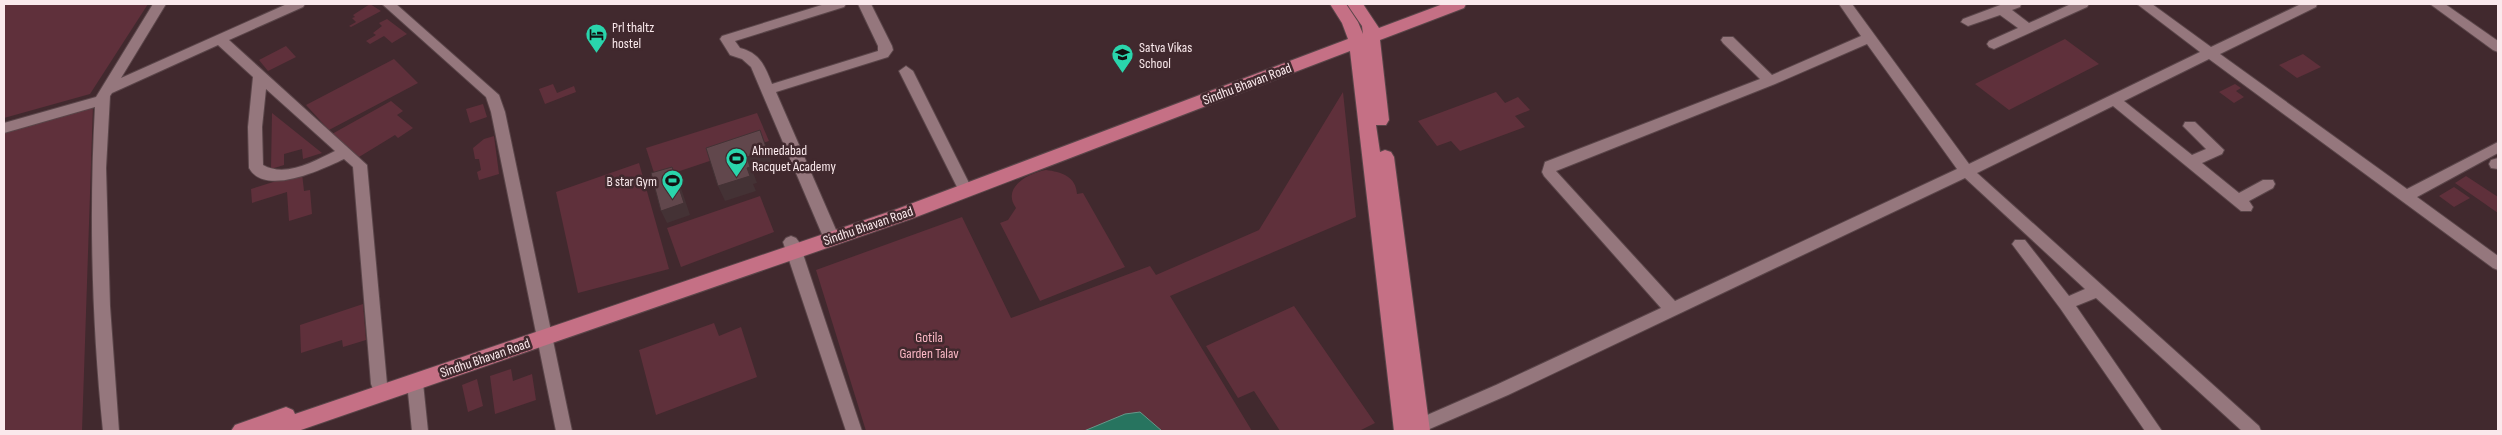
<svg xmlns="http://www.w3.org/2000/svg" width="2502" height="435" viewBox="0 0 2502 435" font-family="'Sofia Sans Condensed',sans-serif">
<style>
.green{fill:#5f303b}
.water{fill:#27745f;stroke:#669789}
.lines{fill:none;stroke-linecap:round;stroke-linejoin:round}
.minor-casing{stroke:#5a4549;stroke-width:2}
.major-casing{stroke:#5a4549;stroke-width:2}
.minor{fill:#95777d;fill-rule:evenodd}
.major{fill:#c57085;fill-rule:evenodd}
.shaded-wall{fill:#443235}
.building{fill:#61474c;stroke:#443235}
.labels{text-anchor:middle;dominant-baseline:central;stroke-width:5;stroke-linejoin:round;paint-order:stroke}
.poi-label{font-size:14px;fill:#fae9ec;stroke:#41292e;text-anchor:start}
.street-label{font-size:14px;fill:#fae9ec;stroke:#41292e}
.park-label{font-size:14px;fill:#fbb8c5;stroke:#41292e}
</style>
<rect width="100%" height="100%" fill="#41292e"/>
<g class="green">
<polygon points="4,4 148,4 90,94 4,118"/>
<polygon points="370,4 381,11 351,27 349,26 356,22 352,18 355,17 353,15"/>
<polygon points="387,19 407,34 392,43 384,36 370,44 366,41 376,35 373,33 382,26 379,23"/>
<polygon points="2065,39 2099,64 2009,110 1975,84"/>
<polygon points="286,46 296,57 268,71 259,60"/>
<polygon points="2303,54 2321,67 2297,78 2279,65"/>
<polygon points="394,59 418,83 329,130 306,105"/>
<polygon points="553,84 557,93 574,86 576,92 545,104 539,89"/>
<polygon points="2235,84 2241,88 2236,91 2244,97 2234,103 2219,92"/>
<polygon points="1343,92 1356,217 1170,296 1252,431 866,431 816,270 962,217 1011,318 1150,266 1156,275 1259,230"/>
<polygon points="1496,92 1505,103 1518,97 1530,110 1515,116 1525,127 1460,151 1451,141 1437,146 1418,121"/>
<polygon points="391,101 403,111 397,115 413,128 398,138 395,135 359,157 332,134"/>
<polygon points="483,104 487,117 470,123 466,109"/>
<polygon points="93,105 82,431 4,431 4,130"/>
<polygon points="272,113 322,153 303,159 302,149 284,154 284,165 271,169"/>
<polygon points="757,113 769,141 656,179 646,148"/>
<polygon points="494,136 499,174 479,180 477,172 481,170 479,159 475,159 473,148 484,139"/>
<polygon points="639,163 669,269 578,293 556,192"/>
<path d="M1046,170C1061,172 1076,176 1077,194L1083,193L1125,267L1040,301L1000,223L1008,220L1016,208C1001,187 1029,173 1046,170Z"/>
<polygon points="302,173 304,191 310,190 312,214 289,221 287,192 252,203 251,189"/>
<polygon points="2466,176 2498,197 2498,213 2455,183"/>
<polygon points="2454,187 2470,198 2454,207 2439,196"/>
<polygon points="760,196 774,232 681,267 667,228"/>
<polygon points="363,304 366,340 343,347 342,340 301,353 300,325"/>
<polygon points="1294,306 1375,423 1359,431 1280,431 1254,391 1238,398 1206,346"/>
<polygon points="714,323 719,336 741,327 757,377 656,415 639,350"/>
<polygon points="511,369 513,381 532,374 536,400 495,414 490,376"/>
<polygon points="477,379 483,406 468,412 462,385"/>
</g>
<polygon class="water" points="1140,412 1162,431 1084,431 1125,414"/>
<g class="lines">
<defs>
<g id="minor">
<path d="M153,4H166L121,78L287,4H305L303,7L229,40L367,165L387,384L385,389L379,391L373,389L371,384L353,167L344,159C323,169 265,197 249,168L248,127L253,77L218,45L112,93L110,96L106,168L110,306L119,431H103C92,324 89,215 95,107L4,133V123L96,97ZM266,89L335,151C314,161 286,178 263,165L262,127Z"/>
<polygon points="382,4 396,4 499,95 505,112 572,431 556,431 491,112 486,97"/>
<path d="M825,4H846L844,7L735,41L740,48C760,53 765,66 772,84L878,51V46L858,4H871L892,46L893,50L888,57L776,92L840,239L837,243H827L824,239L751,67L742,59L730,55L720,39L722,36Z"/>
<path d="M1839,4H1852L1969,164L2200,52L2137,4H2152L2211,47L2301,4H2317L2316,7L2220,54L2407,189L2498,142V153L2417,197L2498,256V270L2493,268L2209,59L2124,101L2192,155L2206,149L2183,126L2185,122H2195L2224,150L2222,154L2202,163L2239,193L2263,180H2273L2275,184L2273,188L2249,201L2253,207L2251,211H2241L2113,106L1977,173L2259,426L2261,431H2242L2096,298L2076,306L2162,431H2145L2060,308L2012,244L2015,240H2025L2069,296L2085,289L1965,178L1508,395L1425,431H1400L1402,426L1496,385L1661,308L1544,176L1542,172L1545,162L1760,79L1723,43L1721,40L1723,37H1733L1772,75L1861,36ZM1867,44L1957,169L1675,301L1556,171L1775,84Z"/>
<polygon points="2003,4 2021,4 2020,7 2012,10 2029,23 2071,4 2089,4 2087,7 1994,49 1989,47 1987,44 1989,41 2018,28 2000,15 1968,26 1961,22 1963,19"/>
<polygon points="2430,4 2445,4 2498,41 2498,52 2493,50"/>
<polygon points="906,66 913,71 969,183 967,187 957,187 899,71"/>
<polygon points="2498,158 2498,169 2491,168 2489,164 2491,160"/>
<polygon points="791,236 796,238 799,242 862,431 846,431 783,242 786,238"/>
<polygon points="415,376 421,378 423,383 428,431 412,431 407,383 409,378"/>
</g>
<polygon id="major" points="1330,4 1346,4 1358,22 1363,34 1362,26 1347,4 1363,4 1379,28 1443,4 1466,4 1464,8 1380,40 1389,120 1386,125 1376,125 1380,152 1385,150 1391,152 1394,157 1430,431 1394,431 1350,51 911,219 298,431 231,431 235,425 286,407 293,410 295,414 897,209 1348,39 1342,23"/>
</defs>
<use href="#minor" class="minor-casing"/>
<use href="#major" class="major-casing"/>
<use href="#minor" class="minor"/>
<use href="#major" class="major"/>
</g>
<g class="shaded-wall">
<polygon points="760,130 773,166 753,172 757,183 753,184 756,191 725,201 718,186 747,168 747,157"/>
<polygon points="672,167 678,179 690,215 667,223 661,211"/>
</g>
<g class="building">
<polygon points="760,130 767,150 747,157 750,167 747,168 750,176 718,186 706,148"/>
<polygon points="672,167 684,203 661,211 651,173"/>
</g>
<defs>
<symbol id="hotel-pin" viewBox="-11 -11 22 30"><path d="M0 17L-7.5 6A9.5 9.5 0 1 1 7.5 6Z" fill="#2ad5ac" stroke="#41292e"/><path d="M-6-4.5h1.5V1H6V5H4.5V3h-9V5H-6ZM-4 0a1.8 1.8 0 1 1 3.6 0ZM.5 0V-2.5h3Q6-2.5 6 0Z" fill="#111"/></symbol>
<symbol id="school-pin" viewBox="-11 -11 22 30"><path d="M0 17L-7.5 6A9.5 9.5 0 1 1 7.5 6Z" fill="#2ad5ac" stroke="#41292e"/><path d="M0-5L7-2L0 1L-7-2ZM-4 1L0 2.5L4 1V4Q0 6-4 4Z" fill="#111"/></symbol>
<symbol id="stadium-pin" viewBox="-11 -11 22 30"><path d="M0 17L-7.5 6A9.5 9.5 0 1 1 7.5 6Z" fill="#2ad5ac" stroke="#41292e"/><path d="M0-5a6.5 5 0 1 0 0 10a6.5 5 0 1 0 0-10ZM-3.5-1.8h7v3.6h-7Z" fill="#111"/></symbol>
</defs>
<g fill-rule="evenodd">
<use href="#hotel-pin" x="584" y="22" width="25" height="34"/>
<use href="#school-pin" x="1110" y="42" width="25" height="34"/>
<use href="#stadium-pin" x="724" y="146" width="25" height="34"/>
<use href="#stadium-pin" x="660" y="168" width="25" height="34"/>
</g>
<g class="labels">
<g class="poi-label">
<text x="612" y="27">Prl thaltz<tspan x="612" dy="16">hostel</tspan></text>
<text x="1139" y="47">Satva Vikas<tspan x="1139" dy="16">School</tspan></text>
<text x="752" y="150">Ahmedabad<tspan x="752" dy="16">Racquet Academy</tspan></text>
<text x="657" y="181" text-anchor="end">B star Gym</text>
</g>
<g class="street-label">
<text transform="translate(1247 84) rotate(-21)">Sindhu Bhavan Road</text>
<text transform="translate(868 226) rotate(-19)">Sindhu Bhavan Road</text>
<text transform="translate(485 358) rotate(-19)">Sindhu Bhavan Road</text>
</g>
<g class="park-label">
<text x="929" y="337">Gotila<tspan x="929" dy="16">Garden Talav</tspan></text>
</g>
</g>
<rect width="2502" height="435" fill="none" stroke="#fae9ec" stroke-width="10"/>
</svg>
